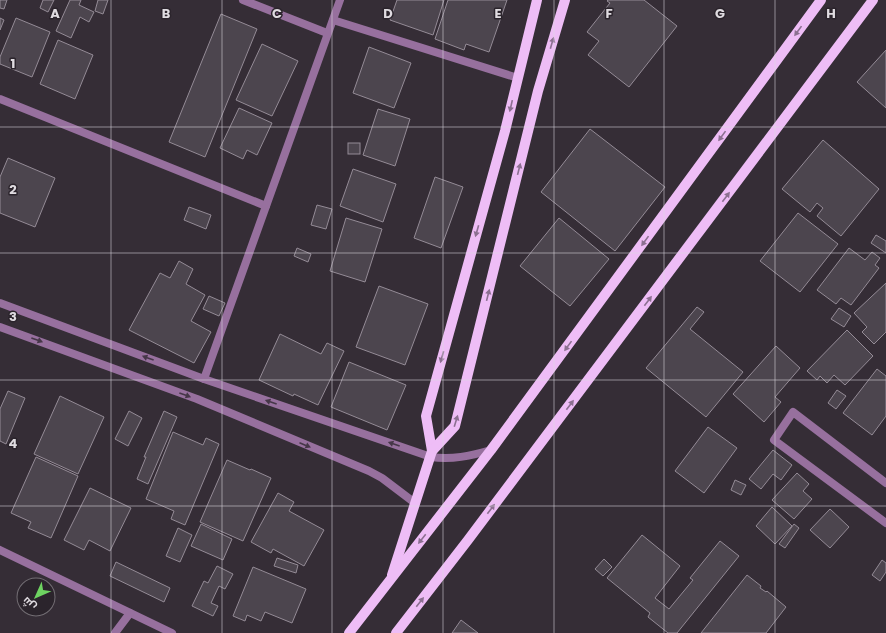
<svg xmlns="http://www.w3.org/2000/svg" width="886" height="633" viewBox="0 0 886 633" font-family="Poppins,Cairo,sans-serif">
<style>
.building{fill:#4c454e;stroke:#948b96}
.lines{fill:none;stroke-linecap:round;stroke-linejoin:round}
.street{stroke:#97709e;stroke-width:8}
.primary{stroke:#eebdf6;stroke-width:10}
.oneway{fill:#8c7091}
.oneway2{fill:#463748}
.grid{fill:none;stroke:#e0dce1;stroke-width:1;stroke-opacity:0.55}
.grid-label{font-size:13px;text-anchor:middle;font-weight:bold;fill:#e0dce1;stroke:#2b242c;stroke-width:3;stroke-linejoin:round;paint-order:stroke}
</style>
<rect width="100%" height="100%" fill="#352d36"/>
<g class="building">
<polygon points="0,0 7,0 4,9 0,8"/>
<polygon points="43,0 54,0 48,12 40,8"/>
<polygon points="70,0 81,0 79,5 94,12 89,22 80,17 71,38 56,31"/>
<polygon points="98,0 108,0 103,14 95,11"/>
<polygon points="397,0 444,0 433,35 390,20"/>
<polygon points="448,0 507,0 489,52 466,44 464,50 435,39"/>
<polygon points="608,0 644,0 677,26 629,87 588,55 599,41 587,32 610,3 607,1"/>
<polygon points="221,14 257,29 205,157 169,142"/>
<polygon points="0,18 4,20 0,30"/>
<polygon points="16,18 50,32 32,77 0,64 0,57"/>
<polygon points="58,40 93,55 75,99 40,84"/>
<polygon points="262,44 298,61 272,116 236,100"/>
<polygon points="369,47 411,63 394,108 353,93"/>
<polygon points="886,50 886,108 857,82"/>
<polygon points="239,108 272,123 257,155 247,150 243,159 220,148"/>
<polygon points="378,109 410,119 395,166 363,155"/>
<polygon points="590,129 665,187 615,251 541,192"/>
<polygon points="823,140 879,189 841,236 817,216 823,208 817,203 810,212 782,189"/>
<rect x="348" y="143" width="12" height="11"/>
<polygon points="8,158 55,178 35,227 0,213 0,177"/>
<polygon points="353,169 396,184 383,222 340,206"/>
<polygon points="435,177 463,187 441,248 414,238"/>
<polygon points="317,205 332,209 326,229 311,225"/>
<polygon points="189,207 211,215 206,229 184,220"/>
<polygon points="798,213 838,244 800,292 760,261"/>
<polygon points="346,218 382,229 365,282 330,271"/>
<polygon points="559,218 609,259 570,306 520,266"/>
<polygon points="876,235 886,241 886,253 871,243"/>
<polygon points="297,248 311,254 308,262 294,256"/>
<polygon points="849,248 865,260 872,252 880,258 875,265 879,268 851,305 841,298 836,304 817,290"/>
<polygon points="179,261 193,269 186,284 205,295 191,321 211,332 194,363 129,330 160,273 170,278"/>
<polygon points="886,283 886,332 874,344 862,332 867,327 854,313"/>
<polygon points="379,286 428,304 405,365 356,347"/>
<polygon points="209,296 225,303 219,316 203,309"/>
<polygon points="697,307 704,312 690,329 743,372 706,417 646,368"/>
<polygon points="839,308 851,316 844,327 831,319"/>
<polygon points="847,330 873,356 845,385 834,375 827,383 820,376 817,380 807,371"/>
<polygon points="280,334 321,354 327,343 344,351 318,405 294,394 293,396 259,380"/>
<polygon points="776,346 800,368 775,397 781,402 764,422 733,394"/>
<polygon points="349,362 406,385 387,430 331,407"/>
<polygon points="877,369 886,376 886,416 872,435 843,413"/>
<polygon points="837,390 846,396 836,409 828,403"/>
<polygon points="8,391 25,398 6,444 0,441 0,409"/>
<polygon points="60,396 104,417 78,474 34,454"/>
<polygon points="129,411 142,418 128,446 115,439"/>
<polygon points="164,411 177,417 148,484 137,479 146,457 144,457"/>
<polygon points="708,427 737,448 704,493 675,471"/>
<polygon points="173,432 203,445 206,438 219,444 185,525 171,519 174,511 146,499"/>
<polygon points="773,450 792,465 781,480 773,474 761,489 749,479"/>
<polygon points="36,457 78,476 51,538 28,528 31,522 11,513"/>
<polygon points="227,460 250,470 251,469 271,478 243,541 200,522"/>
<polygon points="797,473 809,484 803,491 812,499 794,519 772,500"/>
<polygon points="735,480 746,485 741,495 731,490"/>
<polygon points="90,488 131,508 110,551 89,540 84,550 64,540"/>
<polygon points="278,493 294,502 289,511 324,530 304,566 273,549 271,553 251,542"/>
<polygon points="772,507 792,526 775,544 756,526"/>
<polygon points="830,509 849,527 830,548 810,530"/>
<polygon points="201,524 232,539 223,560 191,546"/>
<polygon points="794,524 799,528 785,548 779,544"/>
<polygon points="178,528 192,535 180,562 166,556"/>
<polygon points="642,535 680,566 655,598 669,609 693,580 690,578 720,541 739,556 677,633 668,633 648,617 650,613 607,578"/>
<polygon points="277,558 298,565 296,573 274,566"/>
<polygon points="604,559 612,567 603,576 595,569"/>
<polygon points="882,560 886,563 886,572 880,581 872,575"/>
<polygon points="116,562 170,588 164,602 110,576"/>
<polygon points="217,566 233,574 225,589 219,586 211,603 218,606 213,616 192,606 204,581 208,583"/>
<polygon points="253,567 306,589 292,623 265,612 261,621 247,615 245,621 233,616"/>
<polygon points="747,575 761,586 760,588 766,592 767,591 786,607 766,633 701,633"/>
<polygon points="461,620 478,633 452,633"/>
</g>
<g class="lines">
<g class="street">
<polyline points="243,0 327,33"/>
<polyline points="333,20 518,78"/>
<polyline points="0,99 266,206"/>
<path d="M0,303L204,379L431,457C452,460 470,456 491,450"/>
<polyline points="0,327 197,399 369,471 382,478 415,503"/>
<polyline points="204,379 340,0"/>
<polyline points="886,483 793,412 774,440 886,523"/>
<polyline points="0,550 172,633"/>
<polyline points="115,633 130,613"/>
</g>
<g class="primary">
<polyline points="432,451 426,416 505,131 537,0"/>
<polyline points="392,575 432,451 455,426 538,91 565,0"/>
<polyline points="349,633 491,450 821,0"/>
<polyline points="396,633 468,540 873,0"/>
</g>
</g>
<defs><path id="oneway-solid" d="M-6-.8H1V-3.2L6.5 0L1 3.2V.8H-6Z"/></defs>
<g class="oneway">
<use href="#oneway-solid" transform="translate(798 31) rotate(126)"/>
<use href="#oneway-solid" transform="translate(552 43) rotate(-74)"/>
<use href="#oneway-solid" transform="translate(511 106) rotate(103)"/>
<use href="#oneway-solid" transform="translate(722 136) rotate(126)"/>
<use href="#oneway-solid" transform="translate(519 169) rotate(-76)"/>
<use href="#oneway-solid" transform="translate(726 197) rotate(-53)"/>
<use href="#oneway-solid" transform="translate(477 231) rotate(106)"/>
<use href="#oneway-solid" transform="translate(645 241) rotate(126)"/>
<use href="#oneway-solid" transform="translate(488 295) rotate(-76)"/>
<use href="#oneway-solid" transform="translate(648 301) rotate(-53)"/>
<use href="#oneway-solid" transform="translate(568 346) rotate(126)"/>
<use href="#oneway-solid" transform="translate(442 357) rotate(106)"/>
<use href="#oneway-solid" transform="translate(570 405) rotate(-53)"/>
<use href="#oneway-solid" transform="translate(456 421) rotate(-73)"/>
<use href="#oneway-solid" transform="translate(491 509) rotate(-53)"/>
<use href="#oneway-solid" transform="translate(422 539) rotate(128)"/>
<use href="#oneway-solid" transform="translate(420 602) rotate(-52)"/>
</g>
<g class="oneway2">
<use href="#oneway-solid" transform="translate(37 340) rotate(20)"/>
<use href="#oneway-solid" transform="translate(148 358) rotate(-160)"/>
<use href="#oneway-solid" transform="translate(185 395) rotate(20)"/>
<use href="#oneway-solid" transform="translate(271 402) rotate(-161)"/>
<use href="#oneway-solid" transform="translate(394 444) rotate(-161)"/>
<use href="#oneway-solid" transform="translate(305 445) rotate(23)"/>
</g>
<path class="grid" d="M111,0V633M222,0V633M332,0V633M443,0V633M554,0V633M664,0V633M775,0V633M0,127H886M0,253H886M0,380H886M0,506H886"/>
<g class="grid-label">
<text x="55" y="18">A</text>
<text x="166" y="18">B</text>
<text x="277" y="18">C</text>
<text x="388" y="18">D</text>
<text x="498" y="18">E</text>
<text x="609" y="18">F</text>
<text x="720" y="18">G</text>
<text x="831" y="18">H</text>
<text x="13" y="68">1</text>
<text x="13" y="194">2</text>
<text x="13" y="321">3</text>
<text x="13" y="448">4</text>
</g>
<g transform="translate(36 597) rotate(225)"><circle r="19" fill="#2b242c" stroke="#736e74"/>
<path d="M0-3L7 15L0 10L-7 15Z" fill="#6ed361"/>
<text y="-6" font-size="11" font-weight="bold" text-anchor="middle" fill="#e0dce1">ش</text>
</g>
</svg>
